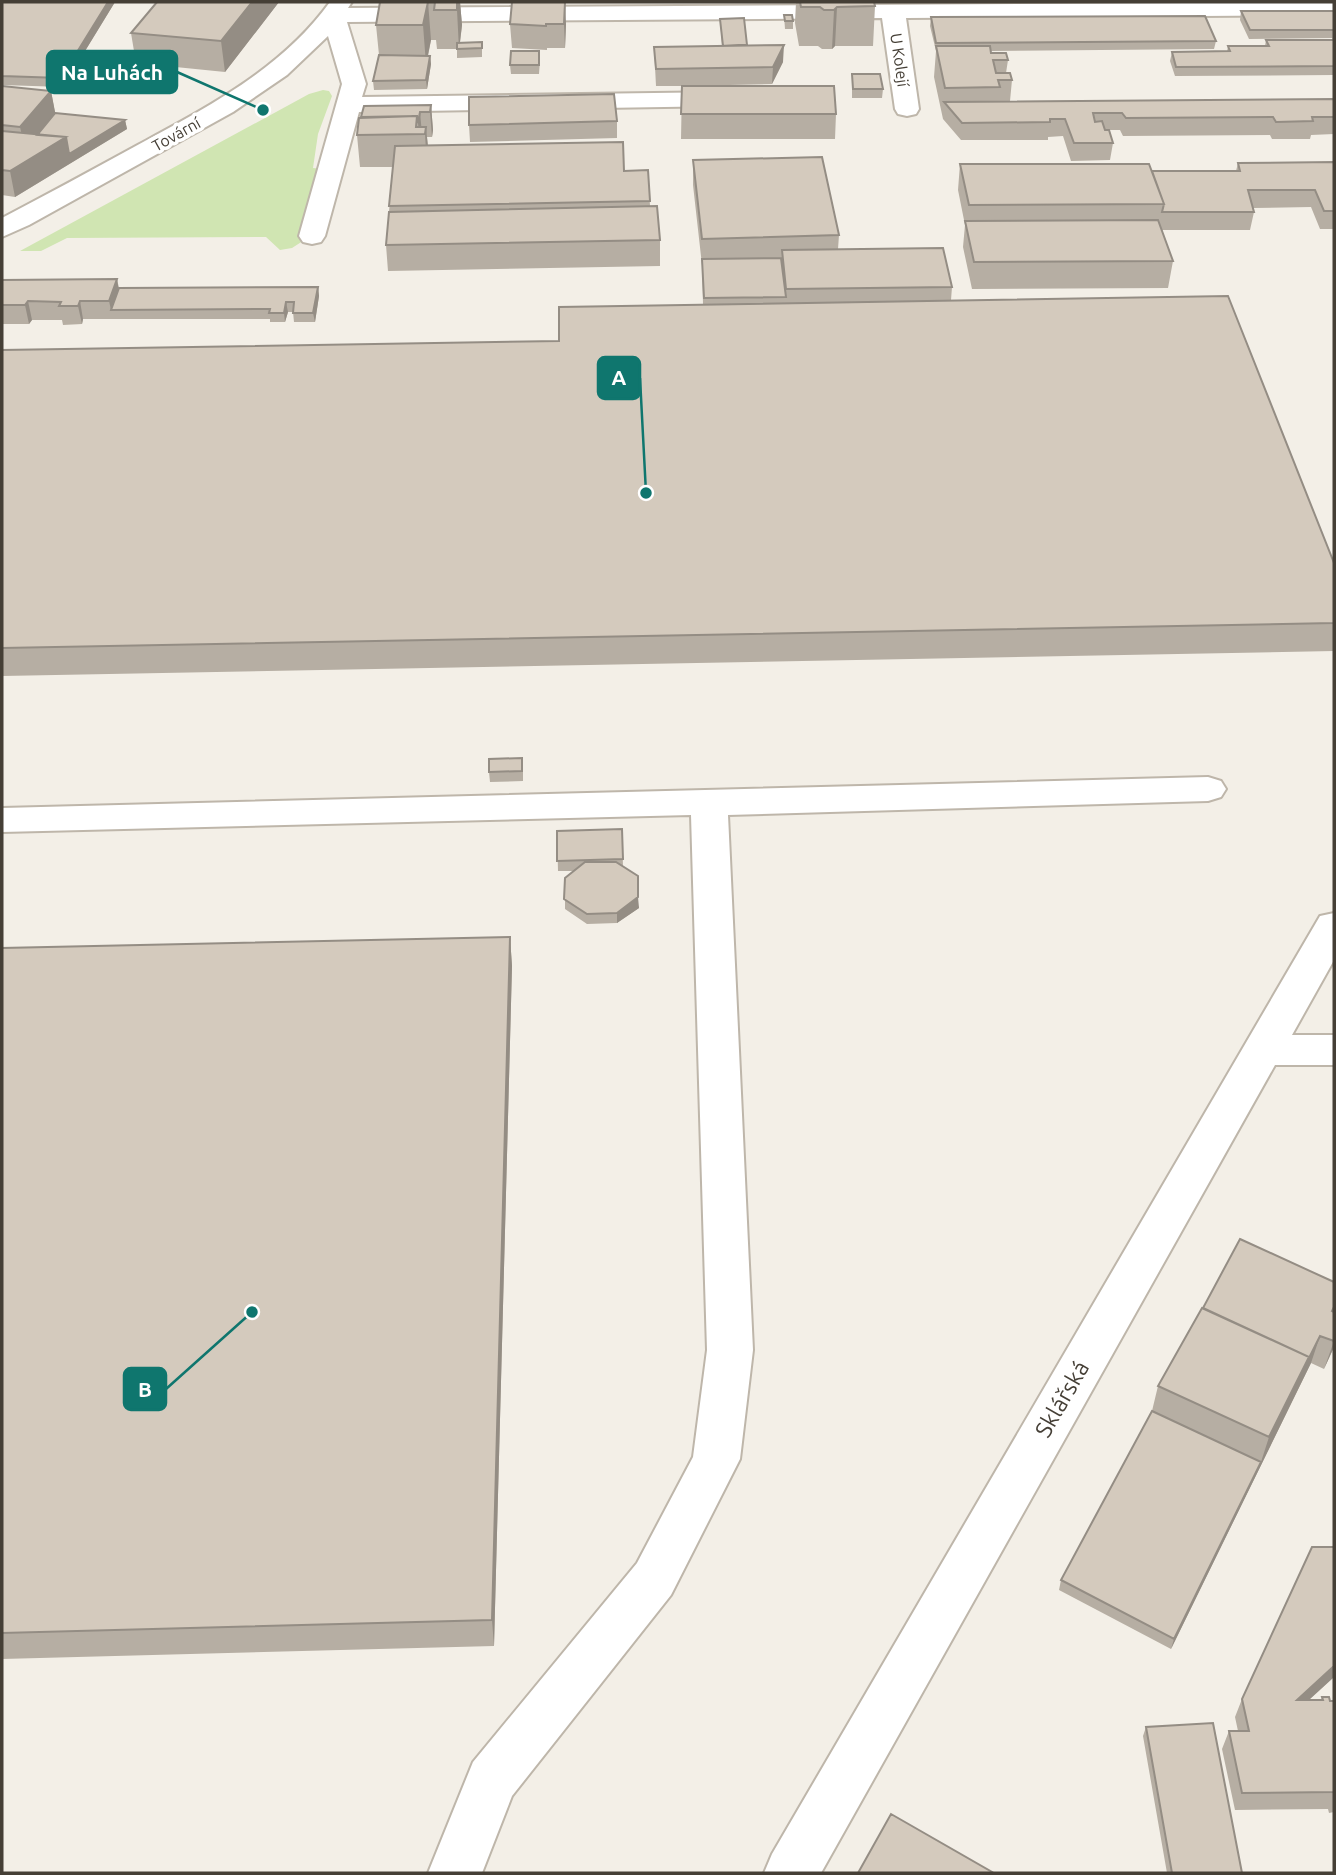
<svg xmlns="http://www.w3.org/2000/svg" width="1336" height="1875" font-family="Ubuntu,sans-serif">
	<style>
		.green { fill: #d0e5b2 }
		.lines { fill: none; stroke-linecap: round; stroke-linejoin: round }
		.minor-casing { stroke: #beb6aa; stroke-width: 4 }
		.minor { fill: #fff; fill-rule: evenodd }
		.wall { fill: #b6aea3 }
		.shaded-wall { fill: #948d84 }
		.building { fill: #d4cabd; stroke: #948d84; stroke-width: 2 }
		.labels { text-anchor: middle; stroke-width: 7; stroke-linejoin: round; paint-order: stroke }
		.far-street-label { font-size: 16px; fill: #453f36; stroke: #fff }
		.near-street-label { font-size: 23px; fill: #453f36; stroke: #fff }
		.leader { fill: none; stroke: #0f766e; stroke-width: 2.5 }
		.callout-dot { fill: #0f766e; stroke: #fff; stroke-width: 2.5 }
		.callout { fill: #0f766e; stroke: #0f766e; stroke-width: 2.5 }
		.callout-label { font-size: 21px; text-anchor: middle; font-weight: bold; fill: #fff }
	</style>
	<rect width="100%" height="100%" fill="#f3efe7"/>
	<path class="green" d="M323,90l6,1 3,5 -14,38 -5,34 11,1 -18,70 -14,9 -12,2 -14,-13 -199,1 -26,13h-21l289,-157z"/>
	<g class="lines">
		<defs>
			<path id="minor" d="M330,2h22l-4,6 986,-6v13l-428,3 13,91 -3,5 -9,2 -9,-2 -3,-5 -13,-91 -535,4 19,62 -4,13 365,-5 9,2 3,5 -3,5 -9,2 -368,6 -34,124 -4,6 -9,2 -9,-2 -4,-6 43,-152 -14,-48 -41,39 -54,37 -204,113 -27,12v-19c44,-23 88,-47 132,-71 72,-39 147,-77 196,-145z
				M1208,777l13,4 5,8 -5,8 -13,4 -480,14 25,535 -13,109 -69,136 -159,201 -30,77h-54l45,-111 164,-199 56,-106 14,-107 -16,-535 -689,17v-24z
				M1334,913v47l-42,75h42v30h-59l-454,808h-57l8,-19 548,-938z"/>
		</defs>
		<use href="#minor" class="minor-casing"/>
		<use href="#minor" class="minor"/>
	</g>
	<path class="wall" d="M2,2h113l-52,85 -61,-2z
		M157,2h122l-54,70 -89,-9 -5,-30z
		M380,2h80l2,23 -2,18 22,-1v15l-25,1v-9h-20l-1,-9h-5l-3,16h2l1,8 -4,25 -53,1 -1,-9 6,-26 -3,-30z
		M512,2l54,22 -1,24h-18v2l-35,-2 -2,-24z
		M796,2h78l1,4 -2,40h-38l-3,3h-10l-4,-3h-19l-4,-23z
		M1241,11h93v64l-159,1 -5,-15 2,-9h55l1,-6h37l1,-6h67l-1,-2 -83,1 -9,-19z
		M784,15l9,6v8h-8z
		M931,17l285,24 -2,8 -223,2v2l17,7 -2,13 6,7 -2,21 324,-2v35l-23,1 -1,4h-38l-2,-4 -147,1 -3,-6h-11l4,13 -3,17 -39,1 -8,-25 -15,1v3h-87l-18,-21 -9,-42 2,-26 -6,-25z
		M720,19l27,26 36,17 -11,22 -88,2 152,28 -1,25h-154l1,-53h-26l-2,-39 68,-1z
		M540,60l-1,14h-28l-1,-9z
		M852,74l31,15 -1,9h-30z
		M2,86l49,5 4,22 70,7 2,9 -112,68 -13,-2z
		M431,105l2,25 -1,7h-5l1,9 196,25 24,-1 2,36 10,34v26l-272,5 -2,-26 7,-78h-33l-3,-32z
		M617,121v17l-147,4 -1,-17z
		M693,160l146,75 -1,14 114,38 -1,13 383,263v88l-1332,25v-326l557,-9 144,-37 -1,-39 -9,-80z
		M1334,162v67h-14l-9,-22 -58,1 1,4 -4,18h-88l11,31 -5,27 -196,1 -9,-42 2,-22 -7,-35 2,-26 192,7h84l2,-8z
		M117,279l2,9 199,-1 1,9 -4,26h-21l-1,-10h-5l-3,10h-15v-3h-187l-1,5 -19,1 -1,-5h-30l-3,4h-27v-44z
		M523,769v12l-33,1 -1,-10z
		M622,829l1,38 16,41 -22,15 -30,1 -22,-15v-31l9,-7h-16l-1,-40z
		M510,937l2,29 -18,680 -492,13v-711z
		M1334,1282v65l-10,22 -13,-6 -140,286 -112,-59 2,-10 91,-169 6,-25 45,-78z
		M1334,1677l-25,23h12l1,-3 8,4h4v111l-5,1 -1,-4 -93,1 -13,-61 7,-18h9l-3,-14 7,-18z
		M1146,1727l96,146h-75l-24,-137z"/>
	<path class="shaded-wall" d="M108,2h7l-52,85 -2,-9z
		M252,2h27l-54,70 -4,-31z
		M428,2l3,38 -5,24 -3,-39z
		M457,2h3l2,23 -3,24 -2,-39z
		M565,2l1,22 -1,24 -1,-24z
		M837,7l-2,39 -3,3 2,-39z
		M784,45l-1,17 -11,22 1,-17z
		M430,56l1,8 -4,25 -1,-9z
		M51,91l6,31 -32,27 -5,-22z
		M431,105l2,25 -1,7 -2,-25z
		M420,112l2,22h-3l-1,-11z
		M125,120l2,9 -56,34 -2,-9z
		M426,127l3,31 -2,8 -2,-32z
		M66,137l5,26 -56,34 -5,-26z
		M117,279l3,19 -9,12 -2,-9z
		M318,287l1,9 -4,26 -2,-9z
		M28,301l4,19 -3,4 -4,-19z
		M80,301l3,18 -1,5 -4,-18z
		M286,302l2,10 -3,10 -1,-9z
		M638,897l1,11 -22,15v-10z
		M510,937l2,29 -18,680 -2,-26z
		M1320,1336l-9,27 -140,286 3,-10 87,-177 8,-25 40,-80z
		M1334,1340v7l-10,22 10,-28z
		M1334,1666v11l-45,41 8,-18z"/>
	<path class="building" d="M2,2h106l-47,76 -59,-2z
		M157,2h95l-31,39 -90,-8z
		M380,2h48l-5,23h-47z
		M435,2h22v8h-23z
		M512,2h53l-1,22h-18v2l-36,-2z
		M800,2h74l1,4 -38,1 -3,3h-10l-4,-3h-19z
		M1241,11h93v19h-84z
		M784,15h8l1,6h-8z
		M1205,16l11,25 -280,2 -5,-26z
		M744,18l3,27 -24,1 -3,-27z
		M1266,40h68v26l-158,1 -4,-15 58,-1 -2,-5h41z
		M482,42v6l-25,1v-6z
		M784,45l-11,22 -117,2 -2,-22z
		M936,46h54l1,7h15l2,7h-15l3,13h14l2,7h-14l2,7 -55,1z
		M511,51h28v14h-29z
		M379,55l51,1 -4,24 -53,1z
		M852,74h28l3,15h-30z
		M2,86l49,5 -31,36 -18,-2z
		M682,86h152l2,28h-155z
		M614,94l3,27 -148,4v-28z
		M1334,99v18h-22l1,4 -37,1 -3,-5 -147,1 -4,-5h-29l2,9 7,-1 3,9h4l4,13h-39l-9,-24h-15v3l-88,1 -18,-21z
		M431,105l-1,7h-10l-2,11 -1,-7 -56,1 3,-11z
		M55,113l70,7 -56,34 -3,-17 -29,-2z
		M417,116l-1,11h10l-1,7 -68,1 2,-17z
		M2,131l64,6 -56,34 -8,-1z
		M623,142l1,29 24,-1 2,31 -261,5 6,-60z
		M822,157l17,78 -137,4 -9,-79z
		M1334,162v49h-10l-9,-21h-67l6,22h-92l2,-8 -12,-33h88l-2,-8z
		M960,164h189l15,40 -195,1z
		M657,206l3,34 -274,5 3,-33z
		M1158,220l15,41 -199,1 -9,-41z
		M943,248l9,39 -166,2 -4,-39z
		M781,258l5,39 -82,1 -2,-39z
		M117,279l-8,22h-29l-2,5h-19l2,-4 -33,-1 -3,4h-23v-25z
		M318,287l-5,26h-20l1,-11h-8l-2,11h-15l1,-4 -159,1 8,-22z
		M1228,296l106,267v60l-1332,25v-298l557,-9v-34z
		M522,758v13l-33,1v-13z
		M622,829l1,30 -66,2v-30z
		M585,862h31l22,14v21l-21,16 -30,1 -23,-15 1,-21z
		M510,937l-18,683 -490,13v-685z
		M1240,1239l94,43v25l-2,4 2,1v29l-14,-5 -14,28 3,-7 -106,-49z
		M1202,1308l107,49 -40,80 -111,-51z
		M1152,1411l109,51 -87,177 -113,-59z
		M1312,1547h22v119l-37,34h26l-1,-3h7l1,4h4v91l-92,1 -13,-62h20l-7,-32z
		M1213,1723l29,150h-70l-26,-146z
		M891,1814l101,58 -1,1h-133z"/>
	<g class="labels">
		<g class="far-street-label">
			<text transform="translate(900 60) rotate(82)" y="6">U Kolejí</text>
			<text transform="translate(176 134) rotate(-29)" y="6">Tovární</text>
		</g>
		<g class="near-street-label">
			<text transform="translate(1062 1399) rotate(-60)" y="8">Sklářská</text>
		</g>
	</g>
	<path class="leader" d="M263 110L177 72M646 493L640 378M252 1312L166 1389"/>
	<g class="callout-dot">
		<circle cx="263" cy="110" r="7"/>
		<circle cx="646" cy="493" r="7"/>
		<circle cx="252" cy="1312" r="7"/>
	</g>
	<g class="callout">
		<rect x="47" y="51" width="130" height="42" rx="7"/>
		<rect x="598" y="357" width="42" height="42" rx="7"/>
		<rect x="124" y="1368" width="42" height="42" rx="7"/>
	</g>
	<g class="callout-label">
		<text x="112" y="80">Na Luhách</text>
		<text x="619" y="385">A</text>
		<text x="145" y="1397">B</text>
	</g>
	<rect width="1336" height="1875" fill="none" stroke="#453f36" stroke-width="7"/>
</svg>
